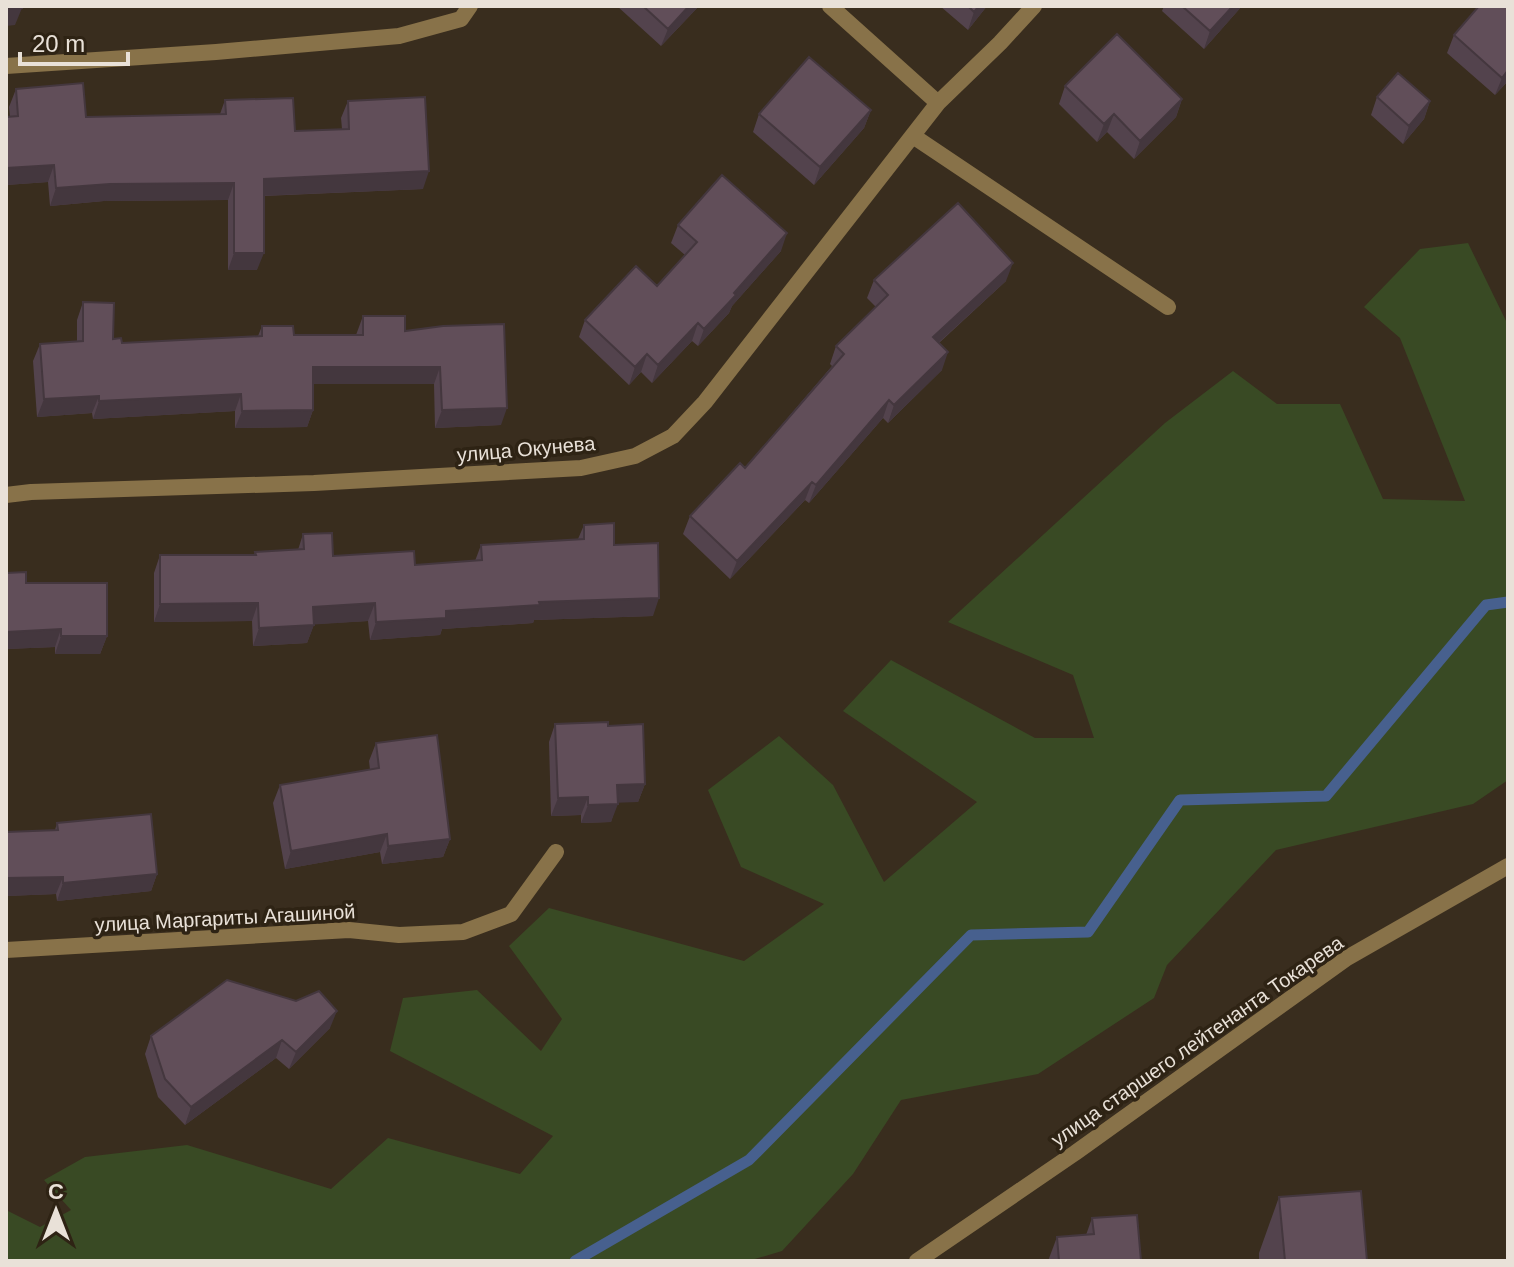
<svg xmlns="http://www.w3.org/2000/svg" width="1514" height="1267" font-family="Arial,sans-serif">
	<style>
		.green { fill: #394a24 }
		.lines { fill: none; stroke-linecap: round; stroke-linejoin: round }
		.stream { stroke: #47608e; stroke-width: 11 }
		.minor { stroke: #887249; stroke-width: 16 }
		.wall { fill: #53434d }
		.shaded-wall { fill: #44373e }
		.building { fill: #614e59; stroke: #44373e; stroke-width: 2 }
		.labels { text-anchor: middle; stroke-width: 7; stroke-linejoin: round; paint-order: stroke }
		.street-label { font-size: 20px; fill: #e9e1d8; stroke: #2e2314 }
	</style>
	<rect width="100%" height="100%" fill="#392d1e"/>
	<path class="green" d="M1468,243l40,82v455l-35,24 -197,46 -109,115 -13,33 -116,76 -137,26 -48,74 -71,77 -34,10h-742v-51l34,17 31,-17 -27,-30 41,-23 102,-12 144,44 57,-51 132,36 33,-38 -163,-85 13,-53 74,-8 64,61 21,-32 -53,-73 40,-38 195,53 80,-57 -83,-37 -33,-77 71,-54 54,49 51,97 93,-80 -134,-91 48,-51 144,78h59l-21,-63 -125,-53 217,-199 68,-52 44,33h63l43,95 82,2 -65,-163 -36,-31 56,-58z"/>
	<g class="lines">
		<path class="stream" d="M575,1261l174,-101 222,-225 117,-3 92,-132 146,-4 160,-191 22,-3"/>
		<path class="minor" d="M830,6l108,97
			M6,66l210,-14 183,-16 62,-17 9,-13
			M913,136l255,171
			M6,495l25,-3 283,-9 267,-15 54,-12 38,-20 32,-34 233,-299 62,-60 34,-37
			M6,950l343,-20 50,5 64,-3 48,-18 45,-62
			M917,1261l158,-108 272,-195 161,-92"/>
	</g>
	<path class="wall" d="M617,6h82l-38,40z
		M940,6h47l-19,24z
		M1164,6h78l-38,43 -42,-38z
		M1454,35l54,46 -13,14 -48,-42z
		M1065,86l117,13 -6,18 -42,42 -27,-27 -10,10 -38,-38z
		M16,89l70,28 134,-3 5,-14 70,31 47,-2 -1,-11 7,-17 75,88 -159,7 -7,74h-29v-70l-124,1 -54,5 -2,-24 -42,3v-68h4l-1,-10z
		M1377,97l53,4 -6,18 -21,25 -32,-29z
		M871,110l-7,18 -50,57 -61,-53 6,-18z
		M678,225l103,26 -49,55 -3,7 -31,33 -6,-5 -40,42 -11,-11 -12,13 -50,-48 6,-17 72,-34 28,-31 -14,-12z
		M874,280l132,1 -67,62 3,27 -54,53 -5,-5 -74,85 -4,-3 -75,79 -47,-45 7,-18 55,-48 87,-102 -2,-2 6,-18 40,-39 -9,-9z
		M83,302l30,37 9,4 136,-7 4,-10 32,9h62l7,-19 42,15 96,94 -66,3 -1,-44h-121v26l-6,17 -72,1v-17l-142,8 -1,-6 -55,4 -4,-56 7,-17 37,-3v-21z
		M584,525l30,20 39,71 -119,4 -1,3 -91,6 -2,6 -70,5 -2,-19 -54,3 -7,19 -54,3 -1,-25 -98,1v-49l6,-18h94l1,-3 43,-2 5,-16 30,22 82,9 60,-4 6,-16 97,-6z
		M6,573l20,10 81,53 -7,18h-45v-7l-49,2z
		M555,724l53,2 37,58 -7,18h-21l-6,20 -30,1v-8l-30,1 -2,-74z
		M376,743l74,96 -7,18 -61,7 -2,-12 -95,17 -12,-66 7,-18 90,-15 -1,-9z
		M57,823l100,51 -6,17 -94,10 -1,-7 -50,2v-64l49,-2z
		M330,1028l-41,41 -13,-11 -91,67 -27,-28 -13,-43 6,-18z
		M1279,1197l88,64h-108v-8z
		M1092,1218l49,43h-93l9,-24 29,-2z"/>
	<path class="shaded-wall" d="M689,6h10l-38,40 7,-17z
		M979,6h8l-19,24 6,-18z
		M1233,6h9l-38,43 6,-18z
		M6,8h16l-7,17 -9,1z
		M1508,70v11l-13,14 7,-17z
		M1182,99l-6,18 -42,42 6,-18z
		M1430,101l-6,18 -21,25 6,-18z
		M871,110l-7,18 -50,57 6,-18z
		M1114,114l-7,18 -10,10 7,-18z
		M54,165l-6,17 -42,3v-17z
		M429,171l-6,18 -166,7 7,-17z
		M234,183l-6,17 -124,1 -54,5 6,-18 54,-4z
		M787,233l-6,18 -49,55 -3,7 -31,33 6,-17 30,-36z
		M234,253h30l-7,17h-29z
		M1013,263l-7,18 -80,73 7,-17z
		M698,323l-6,18 -40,42 6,-18z
		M948,352l-6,18 -54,53 6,-18z
		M647,354l-6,18 -12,13 6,-18z
		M313,367h127l-6,17h-128z
		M241,394l-6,17 -142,8 6,-18z
		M99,396l-7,17 -55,4 7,-18z
		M889,400l-6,18 -74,85 7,-18z
		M507,408l-6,17 -66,3 7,-18z
		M313,410l-6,17 -72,1 7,-17z
		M812,482l-7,18 -75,79 7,-18z
		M659,598l-6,18 -119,4 -1,3 -91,6 -2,6 -70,5 6,-18 70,-11 93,-9z
		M258,603l-6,18 -98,1 6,-18z
		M375,603l-7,18 -61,4 6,-18z
		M314,625l-7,18 -54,3 6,-18z
		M61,629l-6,18 -49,2v-17z
		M61,636h46l-7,18h-45z
		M645,784l-7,18 -28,1 7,-18z
		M588,797l-7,18 -30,1 7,-18z
		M618,804l-7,18 -30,1 7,-18z
		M387,834l-7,18 -95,17 6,-18z
		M450,839l-7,18 -61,7 6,-18z
		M157,874l-6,17 -94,10 6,-18z
		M63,877l-7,17 -50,2v-18z
		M337,1011l-7,17 -41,41 7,-17z
		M282,1040l-6,18 -91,67 6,-18z"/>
	<path class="building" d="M6,6h16v2h-16z
		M643,6h46l-21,23z
		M968,6h11l-5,6z
		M1182,6h51l-23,25z
		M1479,6h29v64l-6,8 -48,-43z
		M1117,34l65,65 -42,42 -26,-27 -10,10 -39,-38z
		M809,57l62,53 -51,57 -61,-53z
		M1398,73l32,28 -21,25 -32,-29z
		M83,83l3,34 140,-3 -1,-14 68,-2 2,33 54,-2 -1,-28 77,-4 4,74 -165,8v74h-30v-70l-124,1 -54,4 -2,-23 -48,3v-51l12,-1 -2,-27z
		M722,175l65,58 -53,60 2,2 -32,34 -6,-6 -40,42 -11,-11 -12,13 -50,-47 51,-54 21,20 40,-44 -19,-17z
		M958,203l55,60 -80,74 15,15 -54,53 -5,-5 -73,85 -4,-3 -75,79 -47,-45 50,-53 5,5 99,-114 -8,-8 52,-51 -14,-15z
		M83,302l31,1 -1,36 8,-1 1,5 140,-7v-10h31l1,9h69v-19h42v15l38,-5 61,-2 3,84 -65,2 -2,-43h-127v43l-71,1 -1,-17 -142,7v-5l-55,3 -4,-55 43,-3z
		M614,523v22l44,-2 1,55 -120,4 1,3 -94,6v7l-70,4 -1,-19 -62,4 1,18 -55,3 -1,-25 -98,1v-49h96l-1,-3 49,-3 -1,-15 29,-1 1,23 81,-5 1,14 67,-5 -1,-15 103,-6v-14z
		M26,572v11h81v53h-46v-7l-55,3v-59z
		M608,722v4l35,-2 2,60 -28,1 1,19 -30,1v-8l-30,1 -3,-74z
		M437,735l13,104 -62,7 -1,-12 -96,17 -11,-66 99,-17 -3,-25z
		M151,814l6,60 -94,9v-6l-57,1v-46l52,-2 -1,-7z
		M227,980l69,21 23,-10 18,20 -41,41 -14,-12 -91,67 -26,-28 -14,-43z
		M1361,1191l6,70h-82l-6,-64z
		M1137,1215l4,46h-82l-2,-24 37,-3 -2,-16z"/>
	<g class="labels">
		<g class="street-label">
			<text transform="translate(526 449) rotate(-5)" y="7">улица Окунева</text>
			<text transform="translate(225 918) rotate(-3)" y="7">улица Маргариты Агашиной</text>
			<text transform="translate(1197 1041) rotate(-35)" y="7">улица старшего лейтенанта Токарева</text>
		</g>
	</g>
	<rect width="1514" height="1267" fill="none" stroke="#e9e1d8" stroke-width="16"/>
	<g transform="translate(56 1211)" stroke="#2e2314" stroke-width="6" paint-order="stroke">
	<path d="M0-6L14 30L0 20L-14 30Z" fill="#e9e1d8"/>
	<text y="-12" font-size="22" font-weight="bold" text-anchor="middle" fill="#e9e1d8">С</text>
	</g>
	<path d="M20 52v12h108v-12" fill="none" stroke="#e9e1d8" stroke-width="4"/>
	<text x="32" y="52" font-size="24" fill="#e9e1d8" stroke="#2e2314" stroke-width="6" paint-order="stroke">20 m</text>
</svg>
